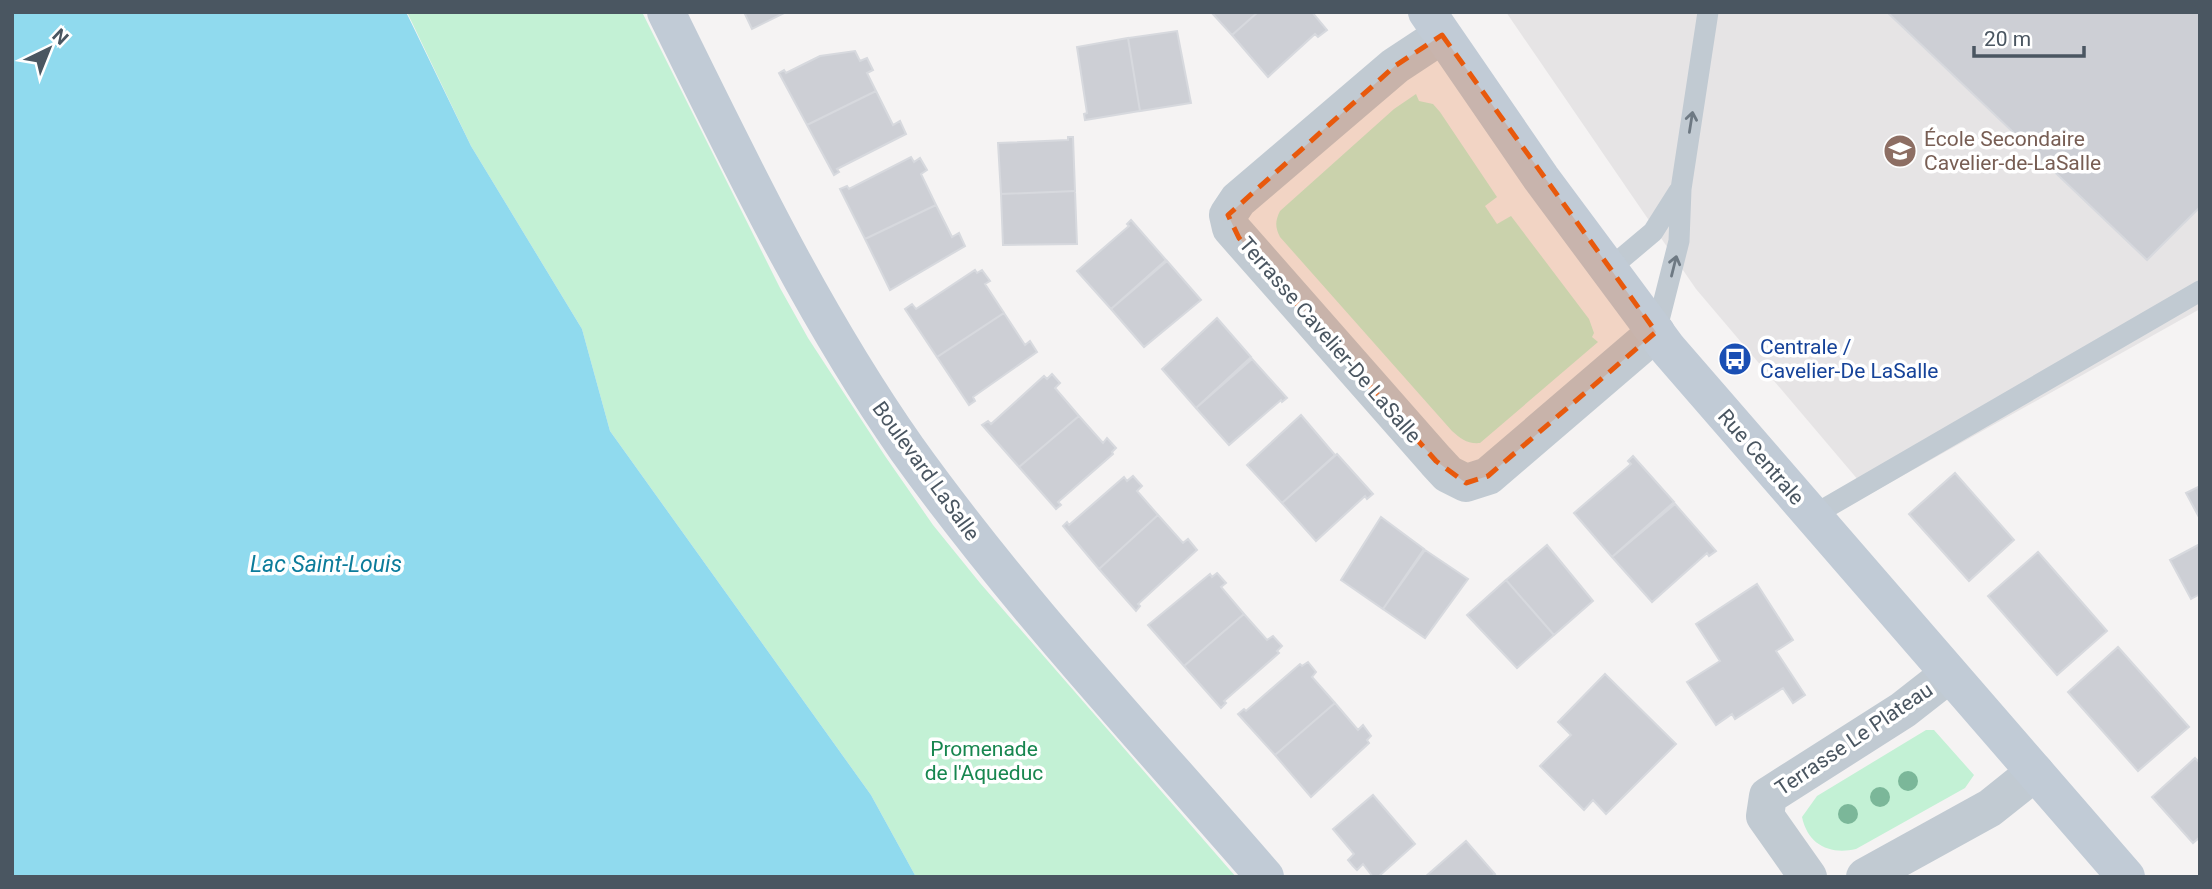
<svg xmlns="http://www.w3.org/2000/svg" width="2212" height="889" font-family="Roboto,sans-serif">
	<style>
		.education { fill: #e6e4e5 }
		.green { fill: #c3f1d5 }
		.water { fill: #90daee }
		.building { fill: #cdcfd5; stroke: #d7d9de; stroke-width: 2 }
		.lines { fill: none; stroke-linecap: round; stroke-linejoin: round }
		.lane { stroke: #c1cad2; stroke-width: 21 }
		.street { stroke: #c1cad2; stroke-width: 38 }
		.secondary { stroke: #c1cbd6; stroke-width: 38 }
		.tree { fill: #7bb799 }
		.oneway { stroke: #6e7983 }
		.marked { fill: #e8590c; fill-opacity: 0.2; stroke: #e8590c; stroke-width: 5; stroke-dasharray: 14 9; stroke-linejoin: round }
		.labels { text-anchor: middle; stroke-width: 7; stroke-linejoin: round; paint-order: stroke }
		.education-label { font-size: 21px; fill: #785e54; stroke: #fff; text-anchor: start }
		.street-label { font-size: 21px; fill: #4a5661; stroke: #fff }
		.transit-label { font-size: 21px; fill: #164399; stroke: #fff; text-anchor: start }
		.park-label { font-size: 21px; fill: #17864f; stroke: #fff }
		.water-label { font-size: 23px; font-style: italic; fill: #0c7c9b; stroke: #fff }
	</style>
	<rect width="100%" height="100%" fill="#f5f3f3"/>
	<path class="education" d="M1506,12h694v297l-330,185 -174,-205z"/>
	<path class="green" d="M407,12h235l138,276 28,50 77,118 48,69 47,58 256,294h-320l-45,-82 -261,-364 -28,-102 -111,-183z
		M1416,94l3,7 14,3 7,8 57,85 -12,9 12,18 14,-8 78,103 5,14 -2,4 6,5 -118,101c-13,1 -19,-4 -28,-12l-172,-194c-5,-10 -5,-16 0,-26l114,-102z
		M1926,730h8l40,45 -9,13 -109,61c-26,6 -48,-4 -54,-32l15,-21z"/>
	<path class="water" d="M12,12h394l65,134 111,183 28,102 261,364 45,82h-904z"/>
	<path class="building" d="M744,12h42l-34,17z
		M1211,12h47l-26,23z
		M1258,12h54l15,18 -9,7 -3,-3 -47,43 -36,-42z
		M1887,12h313v195l-53,53z
		M1177,31l14,72 -51,8 -12,-73z
		M1128,38l12,73 -55,9 -1,-6 3,-1 -10,-66z
		M855,51l5,10 7,-3 6,12 -6,3 9,18 -69,34 -28,-52 5,-3 2,3 34,-17z
		M876,91l17,34 7,-4 6,13 -69,35 2,3 -5,3 -27,-50z
		M1068,137h5l2,54 -74,3 -3,-51 70,-3z
		M911,157l3,5 6,-4 7,12 -6,4 15,31 -71,34 -25,-50 7,-3 2,3z
		M1075,191l2,53 -74,1 -2,-51z
		M936,205l16,32 7,-4 6,13 -75,44 -25,-51z
		M1131,220l35,40 -55,49 -34,-38 52,-45 -2,-2z
		M1167,261l34,39 -57,47 -33,-38z
		M975,270l2,3 5,-3 8,11 -5,3 19,29 -67,44 -32,-48 7,-5 4,5z
		M1004,313l21,32 5,-4 7,11 -64,45 2,4 -6,4 -32,-48z
		M1217,318l34,39 -55,51 -34,-39z
		M1252,359l35,39 -5,4 -1,-2 -52,45 -33,-37z
		M1052,374l8,9 -5,5 24,28 -60,51 -37,-42 6,-4 3,3 53,-48 3,3z
		M1301,415l34,40 -53,48 -35,-38z
		M1079,416l24,27 4,-5 9,10 -4,4 1,2 -55,48 3,3 -5,4 -37,-42z
		M1337,454l36,40 -6,5 -2,-3 -49,45 -34,-38z
		M1633,456l41,46 -62,55 -38,-44 57,-49 -3,-3z
		M1955,473l59,67 -45,41 -60,-67z
		M1133,476l9,10 -5,5 21,24 -59,54 -36,-43 4,-4 2,3 55,-48 3,4z
		M2200,486v33l-14,-26z
		M1675,504l41,47 -7,5 -2,-3 -55,49 -40,-45z
		M1158,515l25,28 5,-4 9,11 -59,54 2,2 -4,5 -37,-42z
		M1381,517l43,32 -41,60 -42,-29z
		M2200,544v50l-9,5 -21,-39z
		M1547,545l46,56 -39,34 -48,-55z
		M1425,550l43,29 -43,59 -42,-29z
		M2038,552l69,79 -50,44 -69,-79z
		M1217,573l9,10 -5,4 23,27 -60,52 -36,-41 62,-51 2,3z
		M1506,580l48,55 -37,33 -50,-53z
		M1757,584l36,56 -17,11 29,44 -12,8 -10,-15 -48,31 -3,-5 -16,11 -29,-43 33,-21 -24,-37z
		M1244,614l23,26 6,-4 9,10 -5,5 2,2 -55,48 2,2 -5,5 -37,-42z
		M2118,647l71,80 -51,44 -70,-79z
		M1308,662l8,10 -4,5 23,26 -60,52 -37,-41 6,-5 2,2 54,-47 2,2z
		M1605,674l71,70 -70,70 -13,-14 -9,10 -44,-44 31,-31 -13,-13z
		M1335,703l23,27 5,-5 8,11 -4,4 2,3 -58,54 -36,-42z
		M2195,758l5,5v74l-7,6 -41,-46z
		M1373,795l42,49 -37,33h-5l-10,-13 -6,6 -4,-4 -5,-6 6,-6 -21,-25z
		M1466,841l29,33 -4,3h-66z"/>
	<g class="lines">
		<path class="lane" d="M1609,269l44,-37 26,-41
			M1656,332l23,-91 2,-52 27,-177
			M1812,516l388,-225"/>
		<path class="street" d="M1442,35l-47,31 -157,134 -10,15 3,13 205,233 12,13 18,9 22,-7 168,-144
			M1808,877l-43,-61 3,-20 135,-86 46,-36
			M1865,877l125,-69 45,-36"/>
		<path class="secondary" d="M666,12c74,150 145,300 241,437 108,151 237,288 358,428
			M1427,12l114,166 127,171 458,528"/>
	</g>
	<g class="tree">
		<circle cx="1908" cy="781" r="10"/>
		<circle cx="1880" cy="797" r="10"/>
		<circle cx="1848" cy="814" r="10"/>
	</g>
	<defs><path id="oneway-shaft" d="M-6 0H5M1.5-3L5.5 0L1.5 3" fill="none" stroke-width="1.6" stroke-linecap="round" stroke-linejoin="round" transform="scale(1.75)"/></defs>
	<g class="oneway">
		<use href="#oneway-shaft" transform="translate(1691 122) rotate(-81)"/>
		<use href="#oneway-shaft" transform="translate(1674 266) rotate(-76)"/>
	</g>
	<path class="marked" d="M1442,35l214,297 -168,144 -22,7 -30,-22 -197,-223 -11,-23 167,-149z"/>
	<defs>
		<symbol id="school-disc" viewBox="-11 -11 22 22"><circle r="9.5" fill="#8d6e63" stroke="#fff"/><path d="M0-5L7-2L0 1L-7-2ZM-4 1L0 2.5L4 1V4Q0 6-4 4Z" fill="#fff"/></symbol>
		<symbol id="bus-disc" viewBox="-11 -11 22 22"><circle r="9.5" fill="#1a4fb4" stroke="#fff"/><path d="M-5-6H5V4H4V6H2V4H-2V6H-4V4H-5ZM-3.5-4V0h7V-4ZM-3.5 1.2v1.5H-2V1.2ZM2 1.2v1.5H3.5V1.2Z" fill="#fff"/></symbol>
	</defs>
	<g fill-rule="evenodd">
		<use href="#school-disc" x="1881" y="132" width="38" height="38"/>
		<use href="#bus-disc" x="1716" y="340" width="38" height="38"/>
	</g>
	<g class="labels">
		<g class="education-label">
			<text x="1924" y="146">École Secondaire<tspan x="1924" dy="24">Cavelier-de-LaSalle</tspan></text>
		</g>
		<g class="street-label">
			<text transform="translate(1330 340) rotate(49)" y="7">Terrasse Cavelier-De LaSalle</text>
			<text transform="translate(1761 457) rotate(49)" y="7">Rue Centrale</text>
			<text transform="translate(926 471) rotate(54)" y="7">Boulevard LaSalle</text>
			<text transform="translate(1854 739) rotate(-34)" y="7">Terrasse Le Plateau</text>
		</g>
		<g class="transit-label">
			<text x="1760" y="354">Centrale /<tspan x="1760" dy="24">Cavelier-De LaSalle</tspan></text>
		</g>
		<g class="park-label">
			<text x="984" y="756">Promenade<tspan x="984" dy="24">de l'Aqueduc</tspan></text>
		</g>
		<g class="water-label">
			<text x="326" y="572">Lac Saint-Louis</text>
		</g>
	</g>
	<rect width="2212" height="889" fill="none" stroke="#4a5661" stroke-width="28"/>
	<g transform="translate(49 49) rotate(43)" stroke="#ffffff" stroke-width="5" paint-order="stroke">
	<path d="M0-5L12 26L0 18L-12 26Z" fill="#4a5661"/>
	<text y="-10" font-size="19" font-weight="bold" text-anchor="middle" fill="#4a5661">N</text>
	</g>
	<path d="M1974 46v10h110v-10" fill="none" stroke="#4a5661" stroke-width="3.5"/>
	<text x="1984" y="46" font-size="21" fill="#4a5661" stroke="#ffffff" stroke-width="5" paint-order="stroke">20 m</text>
</svg>
